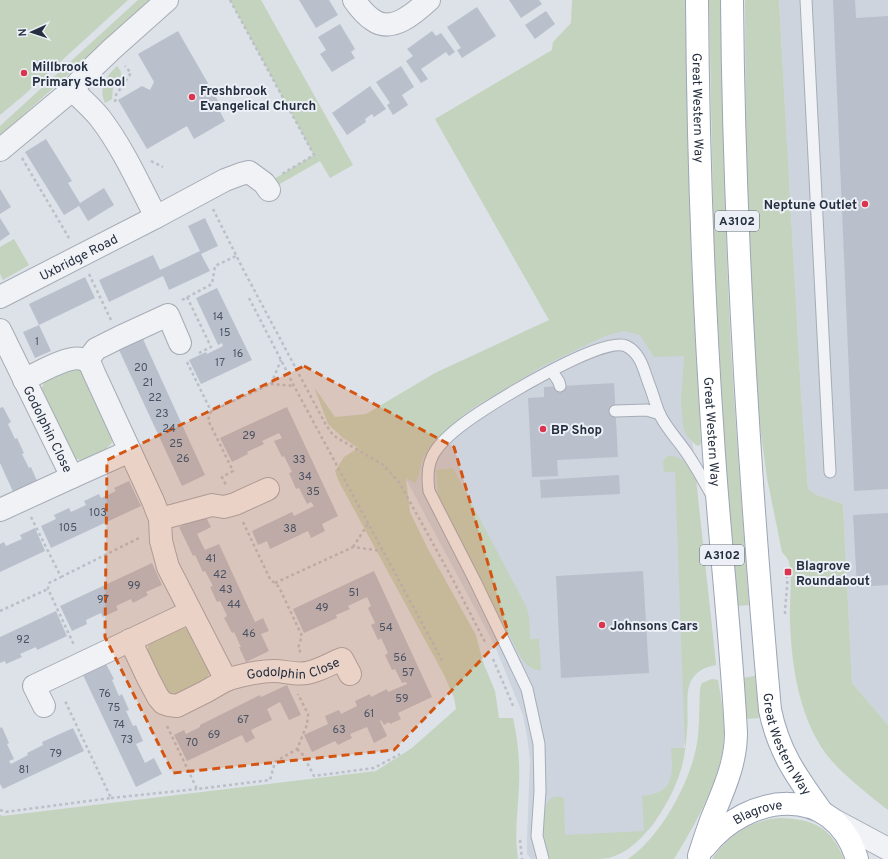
<svg xmlns="http://www.w3.org/2000/svg" width="888" height="859" font-family="Overpass,sans-serif">
	<style>
		.built { fill: #ced4de }
		.green { fill: #c3d3bd }
		.building { fill: #b9c0cc }
		.lines { fill: none; stroke-linecap: round; stroke-linejoin: round }
		.lane-casing { stroke: #a6acb6; stroke-width: 13 }
		.street-casing { stroke: #a6acb6; stroke-width: 24 }
		.primary-casing { stroke: #9ba5b5; stroke-width: 24 }
		.path { stroke: #bbbfc7; stroke-width: 2.5; stroke-dasharray: 3 3; stroke-linecap: butt }
		.lane { stroke: #f0f2f6; stroke-width: 11 }
		.street { stroke: #f0f2f6; stroke-width: 22 }
		.primary { stroke: #fff; stroke-width: 22 }
		.marked { fill: #d45511; fill-opacity: 0.2; stroke: #d45511; stroke-width: 3; stroke-dasharray: 8 5; stroke-linejoin: round }
		.poi-dot { fill: #db344e; stroke: #ecf0f6; stroke-width: 1.5 }
		.labels { text-anchor: middle; stroke-width: 4; stroke-linejoin: round; paint-order: stroke }
		.number-label { font-size: 11px; fill: #4a5363 }
		.shield { fill: #ecf0f6; stroke: #616977; stroke-width: 1 }
		.shield-label { font-size: 12px; font-weight: bold; fill: #252f40 }
		.poi-label { font-size: 13px; font-weight: bold; fill: #252f40; stroke: #ecf0f6; text-anchor: start }
		.street-label { font-size: 13px; fill: #252f40; stroke: #ecf0f6 }
	</style>
	<rect width="100%" height="100%" fill="#dde1e8"/>
	<path class="built" d="M779,0h109v725l-36,-42 -9,-179 -26,-9 -9,-6 -7,-95z
		M631,307l53,49 14,142 18,167 -12,2 -8,7 -5,7 -3,9 -1,40 -9,48 -11,23 -14,24 -13,14 -13,11 -18,8 -78,1 -4,-5v-13l3,-81 -3,-24 -4,-21 -28,-69 -112,-210z"/>
	<path class="green" d="M0,0h128l-104,95 -24,20z
		M138,0h13l-151,136v-10z
		M230,0h31l92,165 -23,13 -10,-17 -42,24 -4,-6 40,-24z
		M572,0h113l6,257 10,186 -2,3 -3,-1 -9,-9 -4,-9 -2,-26 3,-45 -30,1 -14,-22 -16,-4 -19,5 -62,30 -72,43 -36,31 -12,18 -5,20 -3,5 -9,-5 4,34 18,37 48,86 7,27 12,29 4,27h14c5,22 7,44 6,67 -1,25 -5,49 -1,74h-518v-44l3,1 373,-45 36,-23 44,-39 -2,-11 -10,-23 -106,-195 -3,-9 9,-14 14,-9 -15,-10 -15,-14 -14,-37 21,30 31,-3 69,-41 114,-53 -114,-201 117,-69 1,-8 18,-19z
		M709,0h12c1,117 4,233 10,350 5,85 12,170 18,255l-12,1 -12,-153 -11,-201z
		M745,0h34l22,394 7,95 9,6 26,9 9,179 36,42v85c-19,-15 -40,-31 -57,-50 -31,-36 -40,-95 -41,-140 -1,-18 3,-41 -1,-58 -1,-4 -5,-7 -7,-10l-15,-74 -10,-74 -6,-109 -5,-127z
		M117,66l4,6v6l-8,10 -1,11 -7,4c-7,-16 1,-26 12,-37z
		M14,239l15,26 -26,15 -3,-6v-27z
		M69,366l16,2 29,71c-5,10 -19,19 -30,21 -5,0 -8,-1 -13,-4l-30,-63c3,-19 12,-19 28,-27z
		M669,456c14,-1 22,12 27,24l20,185c-10,2 -21,6 -26,17 -6,15 -1,33 -3,48 -1,16 -3,34 -9,48 -10,29 -38,72 -69,80 -7,1 -14,1 -21,1 -13,0 -27,0 -40,0 -3,-14 -13,-69 14,-62l2,2 1,36 79,-4 -2,-35c33,-3 31,-21 29,-48h14l-10,-276h-11l-1,-10 3,-5z
		M453,468l74,140 2,9 1,22h9l2,31c-10,1 -16,-6 -21,-14l-80,-155 -2,-8 -2,-23z
		M178,627l10,2 21,39v6l-3,5 -23,15 -12,1 -6,-3 -17,-37v-14z
		M755,676l4,42 -13,1 -4,-41z
		M712,679l6,1c3,17 6,34 6,52 0,43 -28,91 -50,127h-46c33,-22 63,-78 69,-116 3,-18 2,-37 3,-55l2,-5z
		M779,818c35,1 52,9 65,41h-132c16,-23 39,-39 67,-41z"/>
	<path class="building" d="M299,0h30l9,15 -22,13z
		M509,0h30l3,4 -21,14z
		M833,0h22l1,18 32,-2v473l-34,2z
		M477,7l19,29 -34,22 -5,-8 4,-2 -14,-21z
		M546,11l9,13 -20,15 -10,-14z
		M340,24l15,25 -4,3 4,6 -23,14 -12,-18 6,-4 -8,-13z
		M178,31l43,75 -3,2 7,13 -31,18 -7,-13 -40,23 -29,-49 24,-14 8,4 4,-8 -16,-28z
		M432,31l4,5 5,-3 14,19 -6,4 -3,-4 -25,17 7,10 -7,4 -15,-22 7,-5 -6,-7z
		M401,66l13,21 -12,8 6,10 -15,10 -6,-10 3,-2 -14,-21z
		M370,86l16,23 -12,8 -2,-3 -7,5 1,3 -19,13 -15,-22z
		M46,139l26,42 -4,2 12,20 24,-15 10,17 -26,16 -9,-15 -15,9 -39,-63z
		M0,189l11,18 -11,7z
		M0,218l10,16 -10,7z
		M205,218l13,28 -17,8 9,17 -41,19 -6,-14 -54,26 -10,-22 54,-25 7,15 40,-19 -12,-25z
		M85,277l10,21 -56,27 12,26 -16,7 -12,-26 16,-7 -10,-21z
		M217,288l35,72 -51,24 -12,-24 17,-8 1,2 16,-8 -1,-3 -4,2 -22,-47z
		M143,339l62,136 -23,11 -63,-136z
		M614,383l4,74 -61,3 1,16 -26,1 -4,-79 16,-1v-10z
		M3,407l8,15 -3,2 7,15 2,-1 7,15 -2,1 7,14 2,-1 7,16 -24,11 -14,-31v-55z
		M287,407l51,109 -16,8 3,7 -14,7 -3,-7 -38,18 -3,-8 -9,4 -6,-14 40,-19 2,4 20,-10 -3,-4 -4,2 -8,-16 -3,1 -7,-16 3,-1 -8,-16 -2,1 -8,-16 8,-3 -3,-5 -17,8 2,3 -17,8 1,2 -16,8 -12,-24z
		M619,475l1,19 -79,4 -1,-18z
		M129,481l12,25 -90,42 -10,-22 15,-7 -2,-4 15,-7 2,4 15,-7 -2,-4 15,-7 2,4 15,-7 -2,-3z
		M888,513v72l-31,2 -4,-72z
		M205,515l6,12 -14,7 8,16 14,-6 36,78 8,-4 6,13 -8,3 8,17 -23,11 -7,-15h2l-7,-15 -2,1 -8,-15 3,-2 -7,-15 -3,1 -7,-15 3,-1 -8,-15 -2,1 -8,-17 -2,1 -14,-29z
		M35,528l10,23 -45,21v-28l4,-2 2,4 16,-7 -2,-4z
		M152,563l10,22 -16,7 2,3 -15,8 -2,-4 -15,7 2,4 -15,7 -2,-4 -15,7 1,4 -15,7 -12,-25z
		M374,571l58,126 -34,16 3,6 -11,5 -1,-2 -5,3 -3,-5 -1,1 7,15 -13,7 -7,-16 -17,7 2,4 -14,7 -3,-4 -23,11 -8,-17 24,-11 -3,-8 14,-6 2,4 16,-8 -2,-5 15,-7 1,3 16,-8 1,3 19,-8 -1,-2 -4,1 -7,-14 -3,1 -7,-15 3,-2 -7,-15 -3,2 -7,-15 4,-2 -7,-15 3,-2 -4,-9 -19,9 2,3 -14,6 1,3 -33,15 -11,-24z
		M643,571l6,102 -88,5 -5,-102z
		M56,611l11,25 -30,14 -1,-3 -16,7 2,3 -16,7 -1,-3 -5,2v-26z
		M106,664l8,15 -2,1 7,16 3,-2 7,16 -3,1 7,15 3,-1 7,16 -7,3 9,19 9,-5 8,16 -26,13 -53,-112z
		M287,685l14,30 -12,5 -9,-18 -13,7 5,11 -21,10 4,8 -9,5 -4,-8 -55,26 -13,-26 10,-5 2,4 14,-7v-2l60,-30 1,2z
		M2,727l7,16 -2,1 7,15 -5,2 2,3 17,-9 -1,-2 16,-8 -1,-3 31,-14 11,23 -81,38 -3,-5v-56z"/>
	<g class="lines">
		<defs>
			<path id="lane" d="M806,0l24,472
				M552,371l7,11 1,4
				M615,411l32,-1 13,4
				M543,859l-6,-23 3,-45 -1,-47 -12,-55 -52,-108 -46,-90c-2,-14 -2,-29 7,-41 10,-14 32,-30 46,-39 23,-15 121,-75 144,-65 15,7 18,25 23,38 4,10 7,22 11,31 7,14 18,25 26,37 10,14 18,30 27,45"/>
			<g id="street">
				<path d="M354,0c5,7 11,15 19,20 19,14 43,-8 56,-20"/>
				<path d="M0,150l72,-60 15,-17 25,-24 55,-49"/>
				<path d="M156,217l69,-37 16,-6 8,-2 15,11 5,7"/>
				<path id="s1" d="M0,297l156,-80c-17,-33 -33,-69 -56,-99 -8,-10 -18,-19 -28,-28"/>
				<path id="s2" d="M0,330l72,147 -72,33"/>
				<path d="M87,361l9,-12 24,-12 48,-22 12,28"/>
				<path d="M24,380c14,-7 47,-27 61,-20 5,2 7,8 9,13l36,78 -58,26"/>
				<path id="s3" d="M130,451l23,50 7,18 1,22 7,26 58,113c16,-5 31,-9 48,-9 12,0 25,5 37,1 11,-3 21,-9 31,-13l8,15"/>
				<path d="M160,519l52,-14 12,2 11,-3 33,-15"/>
				<path d="M130,640l18,38 10,19 5,6 6,2 8,1 28,-14 21,-12"/>
				<path d="M44,706l-10,-20 156,-74"/>
				<path d="M832,819l56,30"/>
			</g>
			<g id="primary">
				<path id="s4" d="M697,0c1,146 6,293 16,439 6,98 18,196 23,294 0,31 -13,58 -24,85 -5,13 -9,26 -13,38"/>
				<path id="s5" d="M732,0c2,237 17,474 38,710 9,43 27,67 52,102"/>
				<path id="s6" d="M705,847c42,-54 129,-65 152,12"/>
			</g>
		</defs>
		<use href="#lane" class="lane-casing"/>
		<use href="#street" class="street-casing"/>
		<use href="#primary" class="primary-casing"/>
		<path class="path" d="M230,0l84,155 -32,19
			M115,102l1,-7 15,-22 -6,-7
			M22,158l47,80
			M151,161l12,6
			M213,209l30,60 83,156 7,10 6,4 43,25 17,18 54,98 33,64
			M89,274l22,46
			M187,297l24,50 -12,6
			M249,298l32,62 13,26 149,276
			M182,300l30,-16 3,-18 21,-10
			M187,362l24,49 60,-27 23,2
			M271,384l10,-24
			M211,411l-3,9 25,51 -11,6 4,8
			M31,517l30,60 -12,6 -1,6 26,56
			M243,522l27,57 9,8 23,49 -4,12 3,5
			M353,547l15,-23
			M61,577l78,-39
			M275,583l78,-36 29,4
			M0,611l48,-22
			M785,614c0,-13 3,-25 2,-37
			M493,659l21,49
			M167,726l30,63 73,-9 5,-18 22,-13 10,-24 1,-11 -10,-20
			M297,749l6,6 11,21 60,-8 26,-14
			M111,798l86,-9
			M0,810l5,2 106,-14 -46,-97
			M520,840l2,19"/>
		<use href="#lane" class="lane"/>
		<use href="#street" class="street"/>
		<use href="#primary" class="primary"/>
	</g>
	<path class="marked" d="M304,366l150,81 54,185 -114,118 -221,23 -68,-136 2,-177z"/>
	<g class="poi-dot">
		<circle cx="24" cy="73" r="4"/>
		<circle cx="192" cy="97" r="4"/>
		<circle cx="865" cy="204" r="4"/>
		<circle cx="543" cy="429" r="4"/>
		<rect x="784" y="568" width="8" height="8" rx="2"/>
		<circle cx="602" cy="625" r="4"/>
	</g>
	<g class="labels">
		<g class="number-label">
			<text x="218" y="320">14</text>
			<text x="225" y="336">15</text>
			<text x="37" y="345">1</text>
			<text x="238" y="357">16</text>
			<text x="220" y="366">17</text>
			<text x="141" y="371">20</text>
			<text x="148" y="386">21</text>
			<text x="155" y="401">22</text>
			<text x="162" y="417">23</text>
			<text x="169" y="432">24</text>
			<text x="249" y="439">29</text>
			<text x="176" y="447">25</text>
			<text x="183" y="462">26</text>
			<text x="299" y="463">33</text>
			<text x="305" y="480">34</text>
			<text x="313" y="495">35</text>
			<text x="98" y="516">103</text>
			<text x="68" y="531">105</text>
			<text x="290" y="532">38</text>
			<text x="211" y="562">41</text>
			<text x="220" y="578">42</text>
			<text x="134" y="589">99</text>
			<text x="226" y="593">43</text>
			<text x="354" y="596">51</text>
			<text x="103" y="603">97</text>
			<text x="234" y="608">44</text>
			<text x="322" y="611">49</text>
			<text x="386" y="631">54</text>
			<text x="249" y="637">46</text>
			<text x="23" y="643">92</text>
			<text x="400" y="661">56</text>
			<text x="408" y="676">57</text>
			<text x="105" y="697">76</text>
			<text x="402" y="702">59</text>
			<text x="114" y="711">75</text>
			<text x="369" y="717">61</text>
			<text x="243" y="723">67</text>
			<text x="119" y="728">74</text>
			<text x="339" y="733">63</text>
			<text x="214" y="738">69</text>
			<text x="127" y="743">73</text>
			<text x="192" y="746">70</text>
			<text x="56" y="757">79</text>
			<text x="24" y="773">81</text>
		</g>
		<g class="shield">
			<rect x="715" y="211" width="44" height="20" rx="3"/>
			<rect x="700" y="545" width="44" height="20" rx="3"/>
		</g>
		<g class="shield-label">
			<text x="737" y="225">A3102</text>
			<text x="722" y="559">A3102</text>
		</g>
		<g class="poi-label">
			<text x="32" y="71">Millbrook<tspan x="32" dy="15">Primary School</tspan></text>
			<text x="200" y="95">Freshbrook<tspan x="200" dy="15">Evangelical Church</tspan></text>
			<text x="857" y="209" text-anchor="end">Neptune Outlet</text>
			<text x="551" y="434">BP Shop</text>
			<text x="796" y="570">Blagrove<tspan x="796" dy="15">Roundabout</tspan></text>
			<text x="610" y="630">Johnsons Cars</text>
		</g>
		<g class="street-label">
			<text dy="5" stroke="none"><textPath href="#s4" startOffset="108">Great Western Way</textPath></text>
			<text dy="5" stroke="none"><textPath href="#s1" startOffset="88">Uxbridge Road</textPath></text>
			<text dy="5" stroke="none"><textPath href="#s2" startOffset="110">Godolphin Close</textPath></text>
			<text dy="5" stroke="none"><textPath href="#s4" startOffset="432">Great Western Way</textPath></text>
			<text dy="5" stroke="none"><textPath href="#s3" startOffset="319">Godolphin Close</textPath></text>
			<text dy="5" stroke="none"><textPath href="#s5" startOffset="749">Great Western Way</textPath></text>
			<text dy="5" stroke="none"><textPath href="#s6" startOffset="65">Blagrove</textPath></text>
		</g>
	</g>
	<g transform="translate(32 32) rotate(267)" stroke="#ecf0f6" stroke-width="3" paint-order="stroke">
	<path d="M0-3L7 15L0 10L-7 15Z" fill="#252f40"/>
	<text y="-6" font-size="11" font-weight="bold" text-anchor="middle" fill="#252f40">N</text>
	</g>
</svg>
